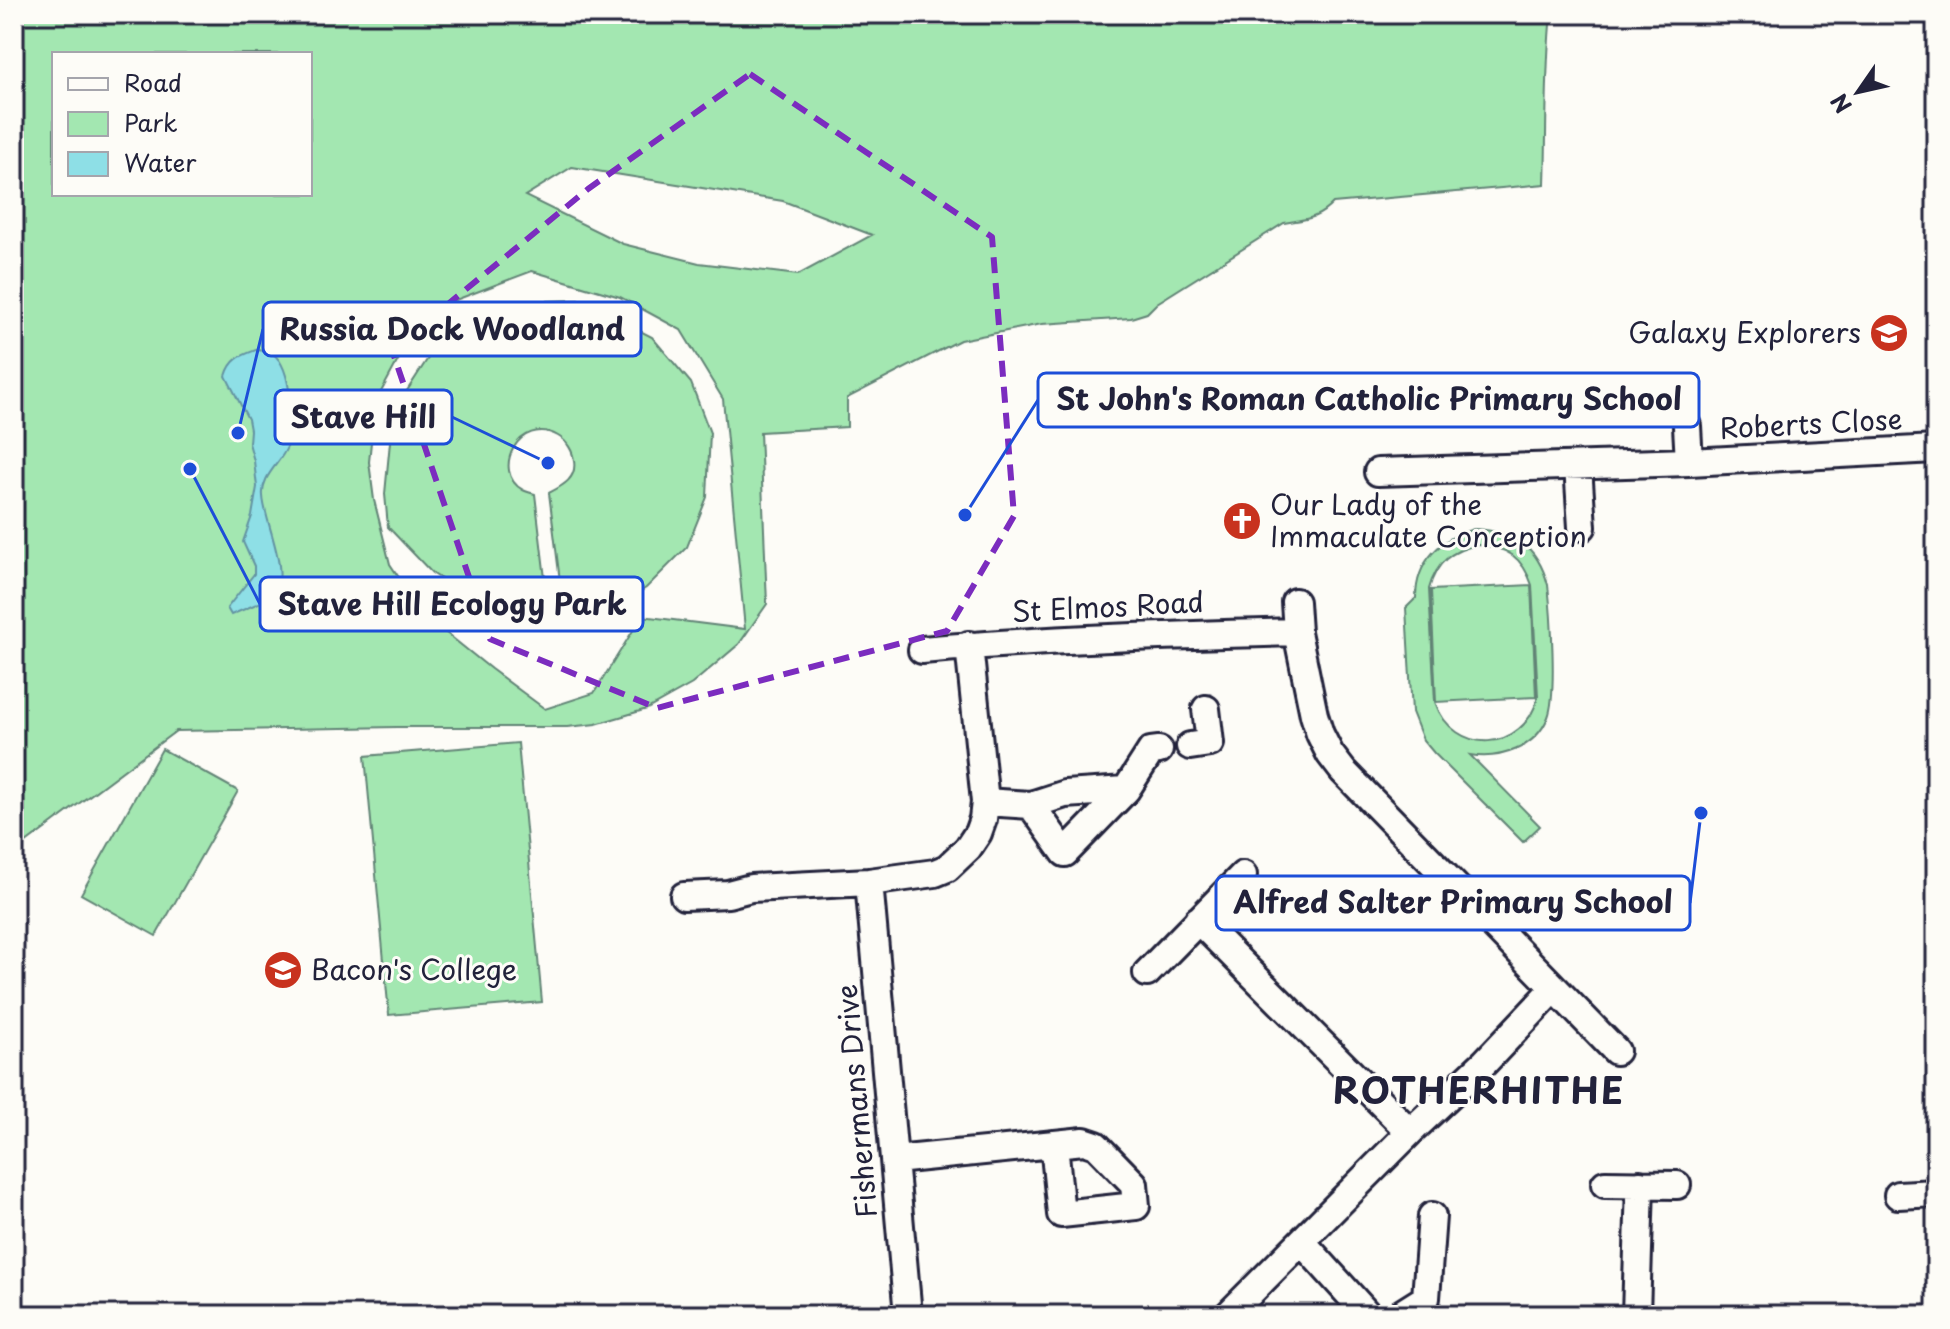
<svg xmlns="http://www.w3.org/2000/svg" width="1950" height="1329" font-family="'Playpen Sans',sans-serif">
	<style>
		.green { fill: #a3e7b1; stroke: #628476; stroke-width: 2; fill-rule: evenodd }
		.water { fill: #8edfe6; stroke: #6393a2; stroke-width: 2 }
		.lines { fill: none; stroke-linecap: round; stroke-linejoin: round }
		.minor-casing { stroke: #22223b; stroke-width: 32 }
		.minor { stroke: #fdfcf7; stroke-width: 26 }
		.marked { fill: none; stroke: #7b2cbf; stroke-width: 6; stroke-dasharray: 16 10; stroke-linejoin: round }
		.labels { text-anchor: middle; stroke-width: 6; stroke-linejoin: round; paint-order: stroke }
		.poi-label { font-size: 28px; fill: #22223b; stroke: #fdfcf7; text-anchor: start }
		.street-label { font-size: 28px; fill: #22223b; stroke: #fdfcf7 }
		.district-label { font-size: 36px; font-weight: bold; letter-spacing: 2px; fill: #22223b; stroke: #fdfcf7 }
		.leader { fill: none; stroke: #1d4ed8; stroke-width: 3 }
		.callout-dot { fill: #1d4ed8; stroke: #fdfcf7; stroke-width: 3 }
		.callout { fill: #fdfcf7; stroke: #1d4ed8; stroke-width: 3 }
		.callout-label { font-size: 30px; text-anchor: middle; font-weight: bold; fill: #22223b }
	</style>
	<rect width="100%" height="100%" fill="#fdfcf7"/>
	<filter id="ink" filterUnits="userSpaceOnUse"><feTurbulence type="fractalNoise" baseFrequency=".0125" numOctaves="2"/><feDisplacementMap in="SourceGraphic" scale="16" xChannelSelector="R" yChannelSelector="G"/><feConvolveMatrix kernelMatrix="1 2 1 2 8 2 1 2 1" color-interpolation-filters="sRGB"/></filter>
	<g filter="url(#ink)">
		<path class="green" d="M14,14h1537c-6,56 -4,113 -6,170l-212,19c-16,17 -28,16 -49,20l-127,80 -10,10 -16,5 -89,6 -82,16 -113,58v29l-87,5 7,172 -28,40 -47,40 -45,25 -51,15 -29,3h-170l-221,4 -162,121zM54,54h256v140h-256zM572,167l211,34 89,34 -74,40 -99,-12 -76,-19 -98,-48zM532,271l88,26 61,33 42,69 22,230 -103,-13 -48,77 -49,16 -54,-40 -67,-54 -34,-51 -16,-64 -5,-38 6,-59 49,-91z
			M580,300l72,37 39,46 19,50 -3,64 -20,50 -41,41 -39,24 -42,9 -16,-128c13,-7 28,-14 25,-32 -1,-10 -7,-20 -16,-25 -39,-22 -68,36 -35,54 4,2 8,3 12,4l15,127h-12l-68,-23 -38,-25 -44,-46 -3,-33 5,-52 13,-45 29,-45 30,-33 49,-17z
			M1474,529c39,2 63,15 74,56 3,25 9,110 0,132 -12,31 -48,43 -78,38l70,71 -17,16 -89,-89 -11,-13 -11,-28 -6,-104 10,-10c0,-36 24,-60 58,-69zM1478,545c30,2 44,12 54,40l6,112c-14,56 -84,60 -103,5l-6,-113c7,-26 22,-39 49,-44z
			M1531,585l5,112 -100,5 -5,-112z
			M518,743l24,259 -153,13 -24,-259z
			M162,749l76,42 -82,145 -75,-42z"/>
		<path class="water" d="M256,350c6,1 12,0 17,4 19,13 22,73 14,93 -7,17 -26,29 -24,49 1,26 29,78 10,101l-42,18 -4,-7 27,-34v-8l-11,-24 9,-26 5,-29 -3,-26 -5,-18 1,-13 -2,-11 -22,-43c5,-17 14,-20 30,-26z"/>
		<g class="lines">
			<defs>
				<path id="minor" d="M1687,426l2,36
					M1578,466l4,61
					M1378,472l311,-10 247,-13
					M1295,602l2,30 17,83 6,19 10,20 13,17 273,280
					M922,650c125,-11 250,-15 375,-18
					M1190,746l20,-3 -4,-34
					M1126,790l25,-39 8,-1
					M985,802l46,3 34,-11 61,-4 -61,63 -34,-48
					M869,882l39,433
					M684,896l44,-2 23,-6 118,-6 66,-9 12,-5 21,-20 10,-15 5,-14 2,-17 -16,-157
					M1198,920l212,212
					M1147,973l96,-98
					M895,1160l189,-19 12,4 38,39 2,22 -75,8 -7,-70
					M1605,1184l72,1
					M1898,1195l38,-2
					M1302,1242l66,73
					M1228,1315l182,-183 75,-70 69,-73
					M1399,1315l27,-17 6,-82
					M1636,1315l4,-131"/>
			</defs>
			<use href="#minor" class="minor-casing"/>
			<use href="#minor" class="minor"/>
		</g>
	</g>
	<path class="marked" d="M750,74l242,163 22,279 -67,115 -290,77 -167,-69 -98,-289 196,-161z"/>
	<defs>
		<symbol id="school-disc" viewBox="-11 -11 22 22"><circle r="9.5" fill="#c8321e" stroke="#fdfcf7"/><path d="M0-5L7-2L0 1L-7-2ZM-4 1L0 2.5L4 1V4Q0 6-4 4Z" fill="#fff"/></symbol>
		<symbol id="church-disc" viewBox="-11 -11 22 22"><circle r="9.5" fill="#c8321e" stroke="#fdfcf7"/><path d="M-1.2-6h2.4v3.5h3.3v2.4h-3.3V6h-2.4V-.1h-3.3v-2.4h3.3Z" fill="#fff"/></symbol>
	</defs>
	<g fill-rule="evenodd">
		<use href="#school-disc" x="1867" y="311" width="44" height="44"/>
		<use href="#church-disc" x="1220" y="499" width="44" height="44"/>
		<use href="#school-disc" x="261" y="948" width="44" height="44"/>
	</g>
	<g class="labels">
		<g class="poi-label">
			<text x="1861" y="343" text-anchor="end">Galaxy Explorers</text>
			<text x="1270" y="515">Our Lady of the<tspan x="1270" dy="32">Immaculate Conception</tspan></text>
			<text x="311" y="980">Bacon's College</text>
		</g>
		<g class="street-label">
			<text transform="translate(1811 424) rotate(-3)" y="10">Roberts Close</text>
			<text transform="translate(1108 607) rotate(-3)" y="10">St Elmos Road</text>
			<text transform="translate(857 1101) rotate(-95)" y="10">Fishermans Drive</text>
		</g>
		<g class="district-label">
			<text x="1479" y="1104">ROTHERHITHE</text>
		</g>
	</g>
	<path class="leader" d="M238 433L263 329M965 515L1038 400M548 463L452 417M190 469L260 604M1701 813L1690 903"/>
	<g class="callout-dot">
		<circle cx="238" cy="433" r="8"/>
		<circle cx="965" cy="515" r="8"/>
		<circle cx="548" cy="463" r="8"/>
		<circle cx="190" cy="469" r="8"/>
		<circle cx="1701" cy="813" r="8"/>
	</g>
	<g class="callout">
		<rect x="263" y="302" width="378" height="54" rx="8"/>
		<rect x="1038" y="373" width="661" height="54" rx="8"/>
		<rect x="275" y="390" width="177" height="54" rx="8"/>
		<rect x="260" y="577" width="383" height="54" rx="8"/>
		<rect x="1216" y="876" width="474" height="54" rx="8"/>
	</g>
	<g class="callout-label">
		<text x="452" y="340">Russia Dock Woodland</text>
		<text x="1369" y="410">St John's Roman Catholic Primary School</text>
		<text x="363" y="428">Stave Hill</text>
		<text x="452" y="615">Stave Hill Ecology Park</text>
		<text x="1453" y="913">Alfred Salter Primary School</text>
	</g>
	<rect width="1950" height="1329" fill="none" stroke="#fdfcf7" stroke-width="48"/>
	<rect x="24" y="24" width="1902" height="1281" fill="none" stroke="#22223b" stroke-width="3" filter="url(#ink)"/>
	<rect x="52" y="52" width="260" height="144" fill="#fdfcf7" stroke="#a5a5ac" stroke-width="2"/>
	<rect x="68" y="78" width="40" height="12" fill="#fdfcf7" stroke="#a5a5ac" stroke-width="2"/>
	<text x="124" y="92" font-size="24" fill="#22223b">Road</text>
	<rect x="68" y="112" width="40" height="24" fill="#a3e7b1" stroke="#a5a5ac" stroke-width="2"/>
	<text x="124" y="132" font-size="24" fill="#22223b">Park</text>
	<rect x="68" y="152" width="40" height="24" fill="#8edfe6" stroke="#a5a5ac" stroke-width="2"/>
	<text x="124" y="172" font-size="24" fill="#22223b">Water</text>
	<g transform="translate(1858 92) rotate(236)" stroke="#fdfcf7" stroke-width="6" paint-order="stroke">
	<path d="M0-6L14 30L0 20L-14 30Z" fill="#22223b"/>
	<text y="-12" font-size="22" font-weight="bold" text-anchor="middle" fill="#22223b">N</text>
	</g>
</svg>
